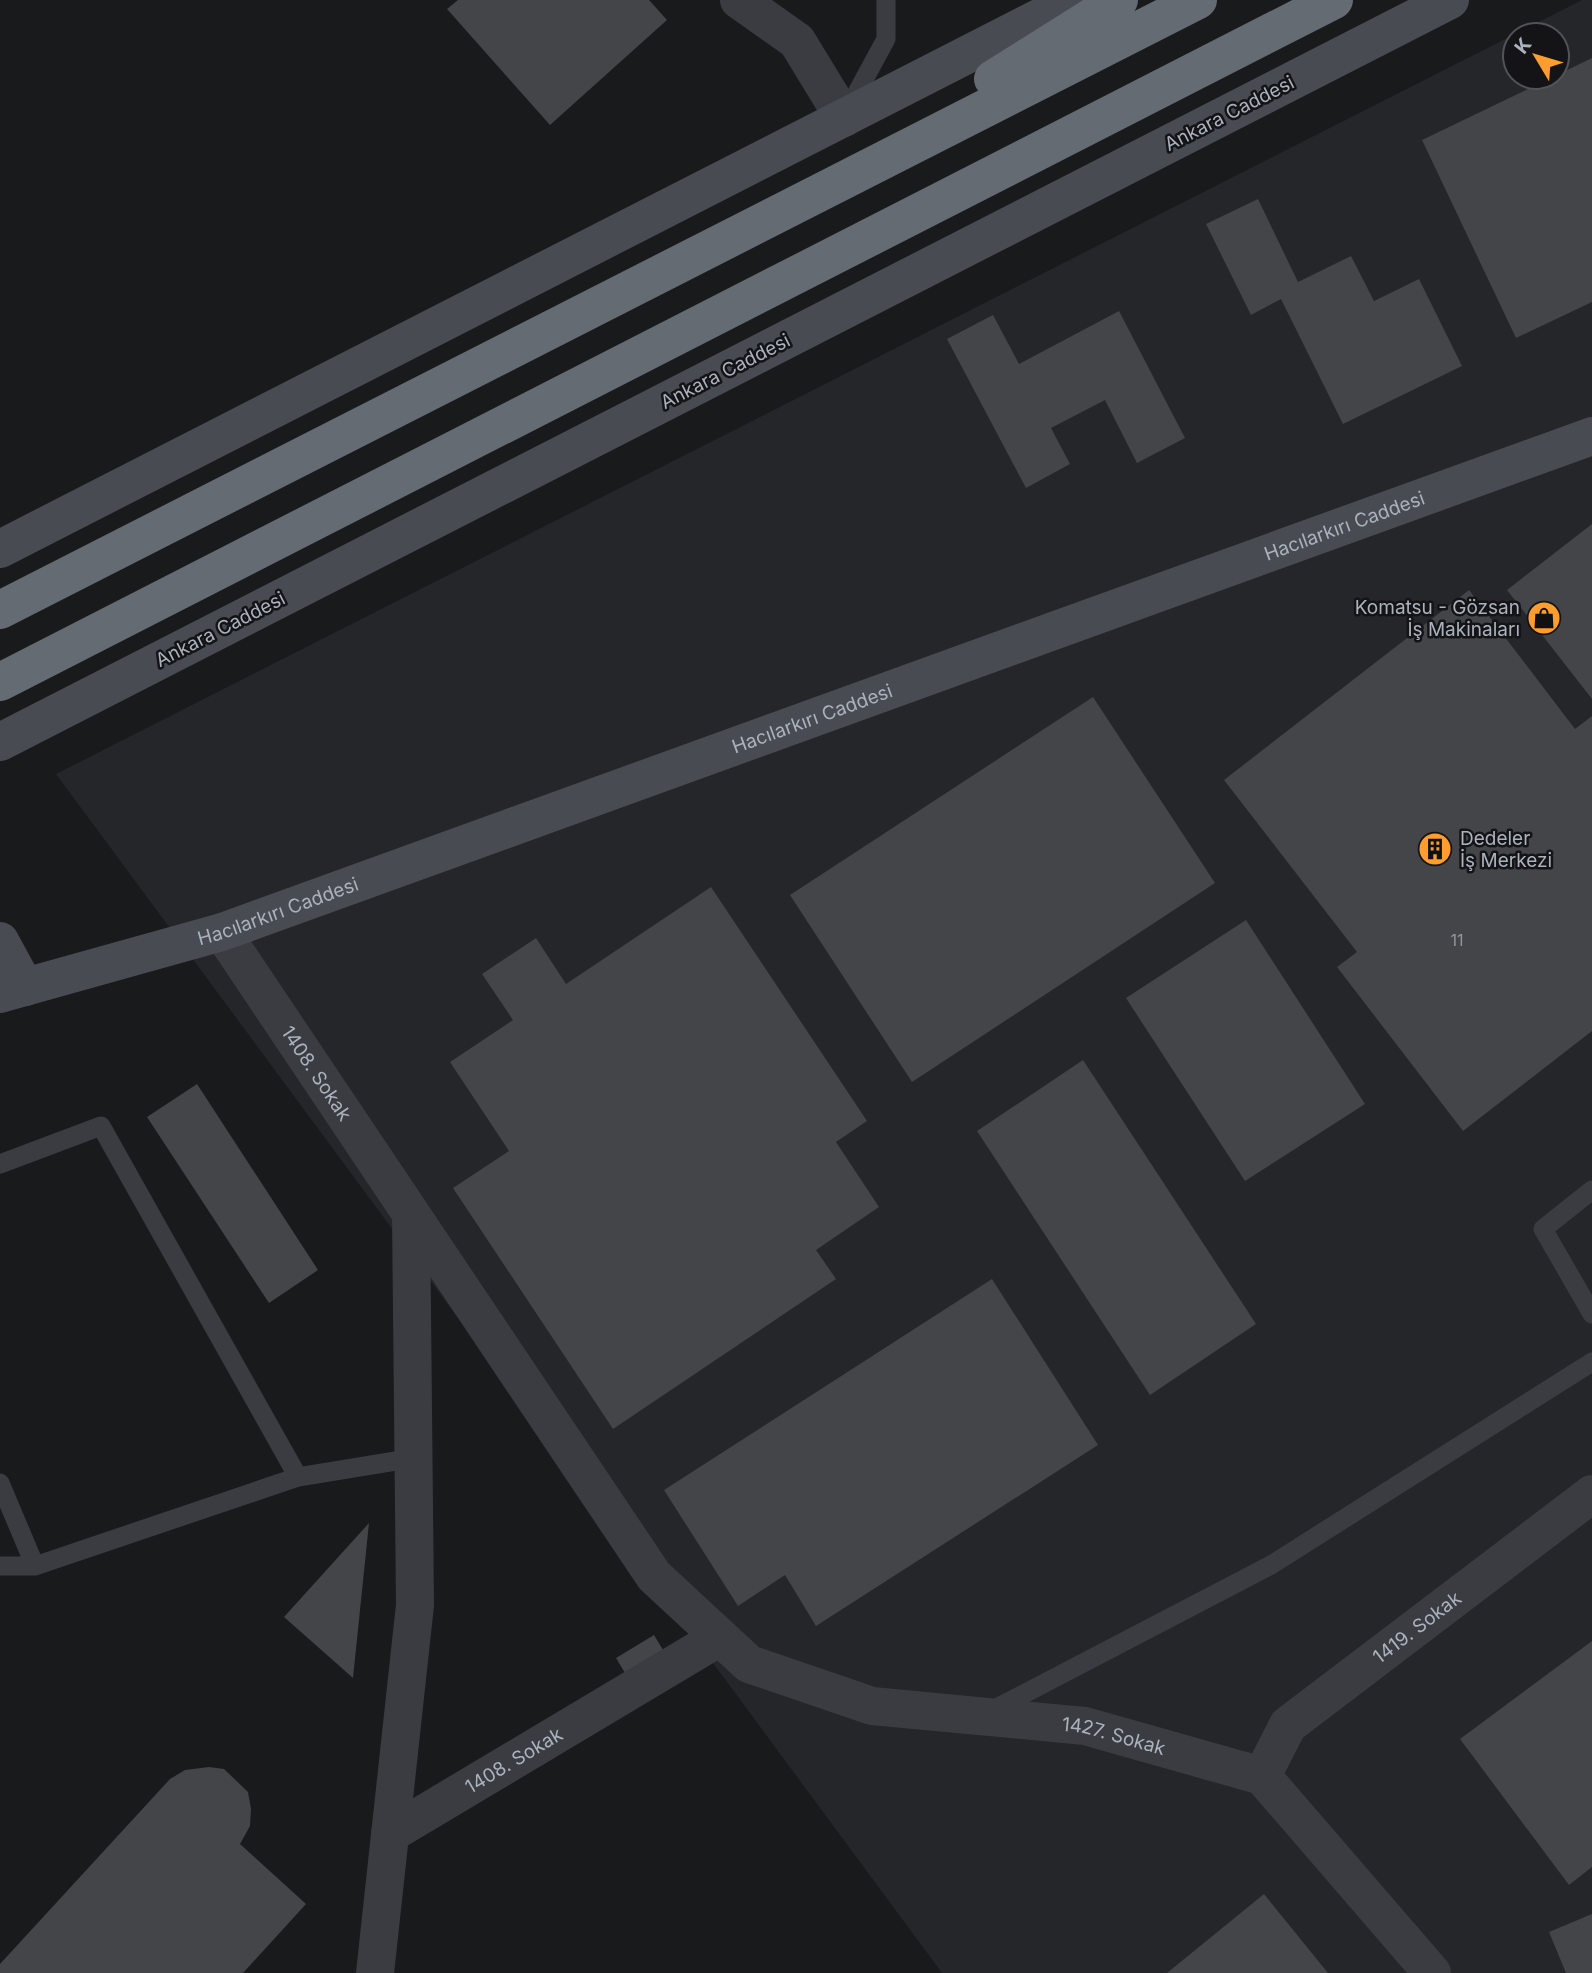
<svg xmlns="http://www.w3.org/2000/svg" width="1592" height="1973" font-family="Inter,sans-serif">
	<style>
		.built { fill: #252629; fill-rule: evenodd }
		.building { fill: #434549 }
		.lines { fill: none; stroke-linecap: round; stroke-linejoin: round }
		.lane { stroke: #3a3c41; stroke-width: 19 }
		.street { stroke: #3a3c41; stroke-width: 38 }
		.secondary { stroke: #484b52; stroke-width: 38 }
		.highway { stroke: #656b73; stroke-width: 38 }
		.labels { text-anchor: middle; stroke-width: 5; stroke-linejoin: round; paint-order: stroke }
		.number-label { font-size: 16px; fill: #9097a0 }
		.street-label { font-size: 19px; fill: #aab2bd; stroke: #141417 }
		.poi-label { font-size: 19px; fill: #aab2bd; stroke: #141417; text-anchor: end }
	</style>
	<rect width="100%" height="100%" fill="#191a1c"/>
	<path class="built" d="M1582,0h10v1973h-650l-886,-1199zM1515,35h42v42h-42z"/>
	<path class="building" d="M458,0h191l18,20 -117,105 -103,-116z
		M1592,58v244l-76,36 -94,-198 131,-63h4v-2z
		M1258,199l40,83 53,-26 23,45 45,-22 43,87 -119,58 -62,-125 -30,16 -45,-91z
		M1119,311l66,127 -48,25 -32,-63 -54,28 19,36 -44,24 -79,-149 46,-24 26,49z
		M1592,524v175l-85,-109z
		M1469,590l106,139 17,-13v315l-129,100 -126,-164 20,-15 -133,-172z
		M1093,697l122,186 -303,199 -122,-187z
		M711,887l156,234 -31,21 43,65 -63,43 20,29 -223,150 -160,-241 56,-37 -59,-89 63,-42 -31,-46 54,-36 30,46z
		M1246,920l119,184 -120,77 -119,-183z
		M1083,1060l173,264 -106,71 -173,-264z
		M197,1084l121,186 -49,33 -122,-186z
		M992,1279l106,166 -282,181 -31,-51 -47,31 -74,-116z
		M369,1523l-16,155 -69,-61z
		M654,1635l18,30 -38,23 -18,-30z
		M1592,1641v226l-23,18 -109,-146z
		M209,1767l15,2 24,23 3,17 -1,17 -10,18 66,60 -63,69h-243v-9l170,-185 15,-9z
		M1264,1894l64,79h-161z
		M1592,1914v59h-26l-17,-41z"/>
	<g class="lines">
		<path class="lane" d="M847,111l39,-72v-39
			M0,1164l101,-38 197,351 -263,89h-35
			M1592,1190l-49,39 49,85
			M298,1477l116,-19
			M0,1483l35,83
			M989,1712l282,-147 321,-203"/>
		<g class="street">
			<path d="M739,0l58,41 47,77"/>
			<path id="s1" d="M222,932l432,644 95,88 123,42 213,20 177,50 170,197"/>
			<path id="s2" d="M1262,1776l26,-51 304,-231"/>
			<path id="s3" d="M390,1834l330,-197"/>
			<path d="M375,1973l40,-368 -4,-391"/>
		</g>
		<g class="secondary">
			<path d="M0,549l1074,-549"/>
			<path d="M0,742l1450,-742"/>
			<path d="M0,941l25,46"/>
			<path id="s4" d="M0,994l222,-62 1370,-496"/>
		</g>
		<path class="highway" d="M993,79l126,-79
			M0,610l1198,-610
			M0,682l1334,-682"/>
	</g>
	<defs>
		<symbol id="shop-disc" viewBox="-11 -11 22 22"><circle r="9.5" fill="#ff9e2e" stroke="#141417"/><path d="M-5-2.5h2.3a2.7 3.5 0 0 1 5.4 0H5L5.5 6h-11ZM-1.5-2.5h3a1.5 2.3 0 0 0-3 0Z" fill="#111"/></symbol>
		<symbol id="building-disc" viewBox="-11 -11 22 22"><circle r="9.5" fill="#ff9e2e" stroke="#141417"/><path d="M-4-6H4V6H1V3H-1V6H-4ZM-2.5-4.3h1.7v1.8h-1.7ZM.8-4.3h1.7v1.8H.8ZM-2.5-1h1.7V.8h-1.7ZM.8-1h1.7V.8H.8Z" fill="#111"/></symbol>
	</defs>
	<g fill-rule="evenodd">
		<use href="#shop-disc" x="1525" y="599" width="38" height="38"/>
		<use href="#building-disc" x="1416" y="830" width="38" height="38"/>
	</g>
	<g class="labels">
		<g class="number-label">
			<text x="1457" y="946">11</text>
		</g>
		<g class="street-label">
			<text transform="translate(1229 113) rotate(-27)" y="7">Ankara Caddesi</text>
			<text transform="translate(725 371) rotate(-27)" y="7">Ankara Caddesi</text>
			<text dy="7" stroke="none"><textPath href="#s4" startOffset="1424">Hacılarkırı Caddesi</textPath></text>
			<text transform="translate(220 629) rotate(-27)" y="7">Ankara Caddesi</text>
			<text dy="7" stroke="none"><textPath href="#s4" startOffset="858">Hacılarkırı Caddesi</textPath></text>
			<text dy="7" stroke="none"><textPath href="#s4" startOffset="290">Hacılarkırı Caddesi</textPath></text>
			<text dy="7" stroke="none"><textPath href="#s1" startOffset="170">1408. Sokak</textPath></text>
			<text dy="7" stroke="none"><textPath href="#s2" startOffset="219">1419. Sokak</textPath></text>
			<text dy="7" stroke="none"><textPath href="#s1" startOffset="1279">1427. Sokak</textPath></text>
			<text dy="7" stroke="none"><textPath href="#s3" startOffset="144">1408. Sokak</textPath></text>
		</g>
		<g class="poi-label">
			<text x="1520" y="614">Komatsu - Gözsan<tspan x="1520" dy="22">İş Makinaları</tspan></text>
			<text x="1460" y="845" text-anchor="start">Dedeler<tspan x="1460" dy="22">İş Merkezi</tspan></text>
		</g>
	</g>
	<g transform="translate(1536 56) rotate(308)"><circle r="33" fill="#141417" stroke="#505359" stroke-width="2"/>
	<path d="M0-5L12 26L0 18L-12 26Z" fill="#ff9e2e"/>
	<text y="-10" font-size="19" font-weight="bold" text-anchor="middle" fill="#aab2bd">K</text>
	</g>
</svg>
